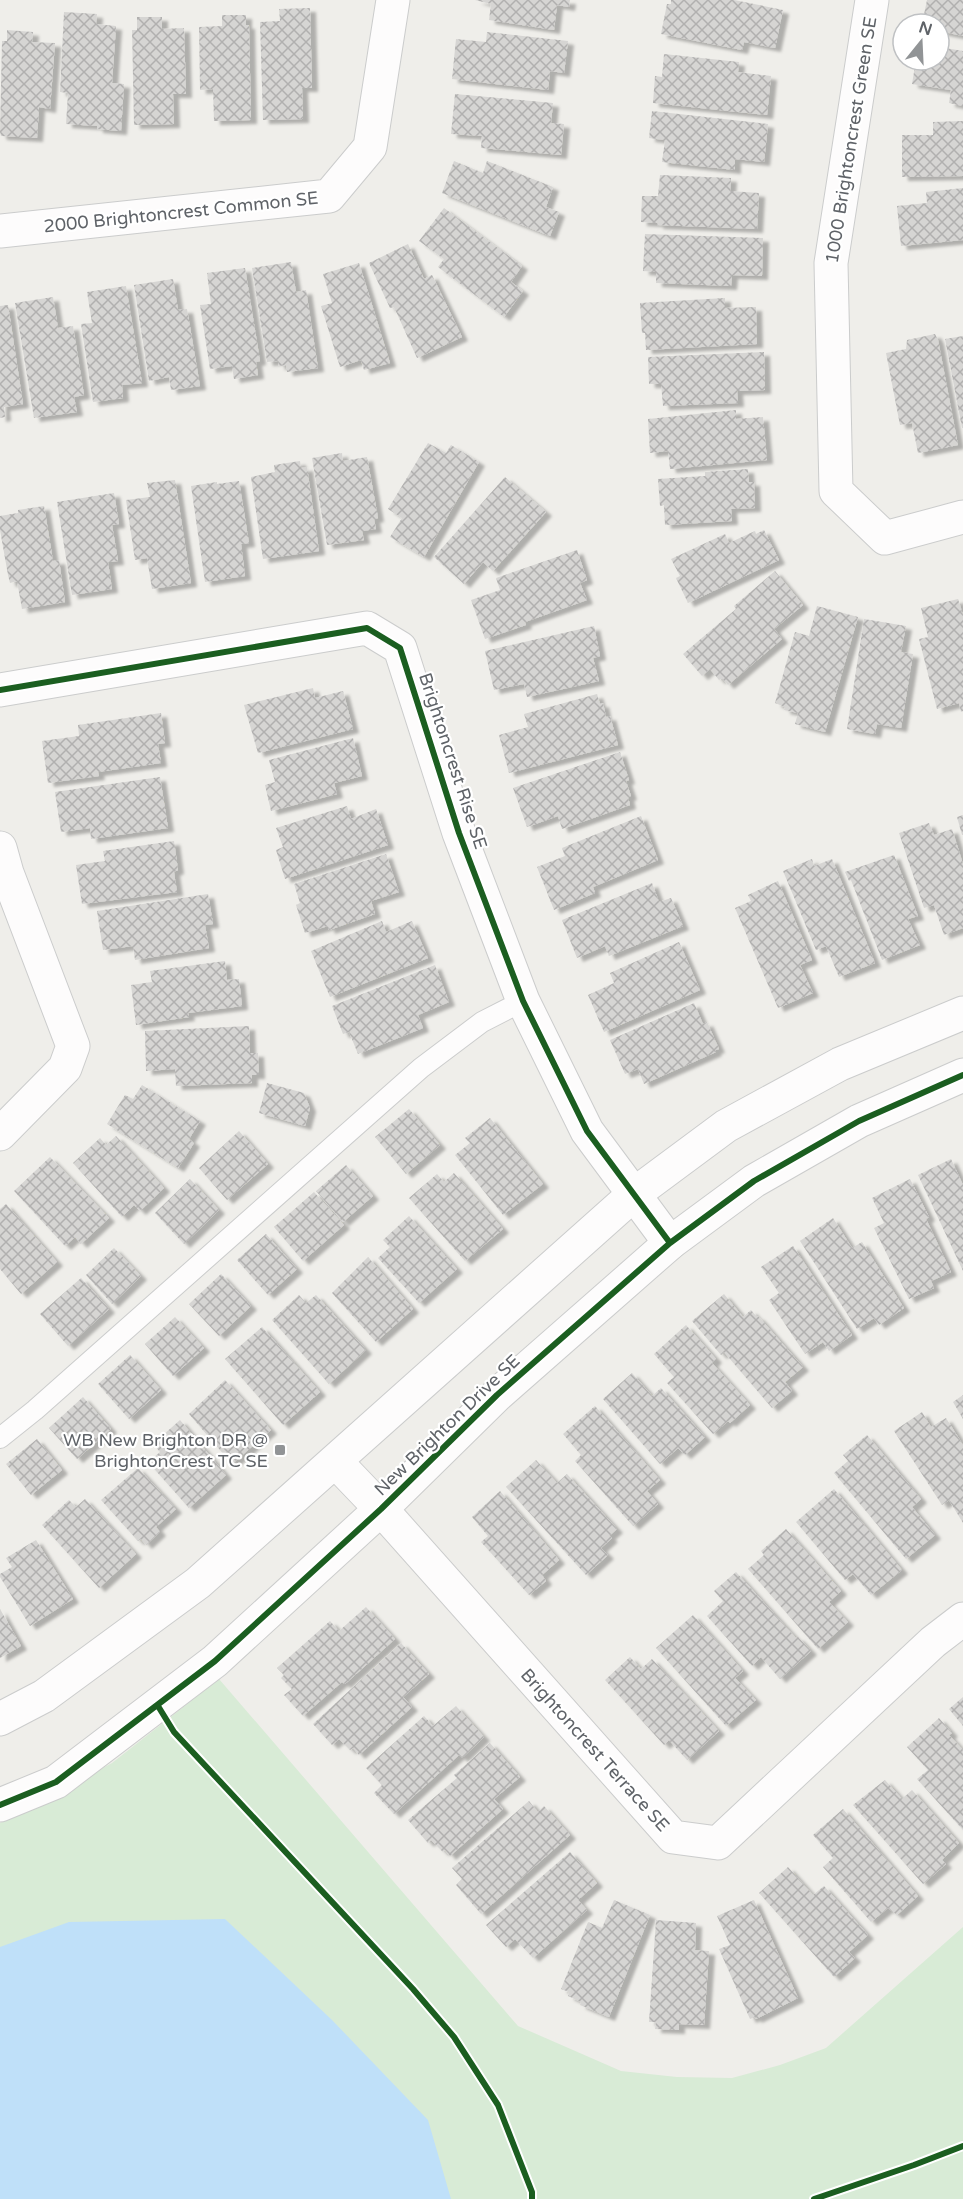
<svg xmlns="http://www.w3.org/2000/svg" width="963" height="2199" font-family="'Varela Round',sans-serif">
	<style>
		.green { fill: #d8ebd6 }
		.water { fill: #bfe0f9 }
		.building { fill: url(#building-cross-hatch); filter: url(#shadow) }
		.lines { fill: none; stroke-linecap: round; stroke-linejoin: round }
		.service-casing { stroke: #cbcccc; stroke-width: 22 }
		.minor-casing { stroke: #cbcccc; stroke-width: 35 }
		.tertiary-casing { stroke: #cbcccc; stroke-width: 35 }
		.service { stroke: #fdfcfc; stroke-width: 20 }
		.minor { stroke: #fdfcfc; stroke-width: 33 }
		.tertiary { stroke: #fdfcfc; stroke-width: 33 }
		.cycleway-casing { stroke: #fff; stroke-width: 10 }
		.cycleway { stroke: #1b5e20; stroke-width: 6 }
		.poi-dot { fill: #919496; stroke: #fff; stroke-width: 2 }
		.labels { text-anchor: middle; stroke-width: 4.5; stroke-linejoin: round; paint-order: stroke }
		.street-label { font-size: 18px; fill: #5f6368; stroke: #fff }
		.poi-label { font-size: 18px; fill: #5f6368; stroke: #fff; text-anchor: end }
	</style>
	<defs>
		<pattern id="building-cross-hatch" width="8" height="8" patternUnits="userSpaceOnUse" patternTransform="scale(1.5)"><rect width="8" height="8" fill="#d6d5d3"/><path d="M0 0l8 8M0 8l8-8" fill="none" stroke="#b1b0af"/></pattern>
		<filter id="shadow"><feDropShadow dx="6" dy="4" stdDeviation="1.5" flood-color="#0004"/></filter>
	</defs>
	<rect width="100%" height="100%" fill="#efeeea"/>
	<path class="green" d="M219,1679l299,347 103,45 56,6 55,1 48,-13 46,-17 137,-121v272h-963v-376l112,-60z"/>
	<path class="water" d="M225,1919l107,101 96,100 23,79h-451v-252l69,-25z"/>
	<path class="building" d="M475,0h95l-1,7 -12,-2 -3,25 -65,-10 2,-16z
		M671,0h63l49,10 -8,38 -31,-6 -2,8 -81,-16 6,-30h4z
		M927,0h36v36l-24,-5v-7h-17z
		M310,8l2,80h-10l1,31 -40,1 -3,-98 20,-1 -1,-12z
		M64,12l33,2 -1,10 20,2 -4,57 12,1 -3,47 -24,-2v-3l-31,-2 2,-31 -8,-1z
		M222,15h24v10h3l2,95 -37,1 -1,-32 -13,1 -1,-63 23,-1z
		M137,17h25v12l22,-1 2,66h-13l1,30 -40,1 -2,-95h5z
		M7,30l26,2 -1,10 23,1 -5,66 -11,-2 -2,31 -36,-2 -1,-4 2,-91h5z
		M487,32l81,9 -4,32 -14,-2 -2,19 -96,-11 4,-40 30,3z
		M939,47l24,4v55l-14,-3 2,-13 -39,-6 4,-24h23z
		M664,54l75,8 -1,10 33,4 -4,39 -114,-12 2,-27 7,1z
		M455,94l98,9 -2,20 13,1 -3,31 -80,-7 1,-12 -31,-2z
		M652,111l116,13 -4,38 -29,-3v11l-73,-8 3,-22 -16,-2z
		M963,121v55l-61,1v-42h31v-13z
		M454,161l29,12 4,-12 66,26 -7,20 13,5 -9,24 -108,-43z
		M660,175l71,3 -1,13 29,2 -2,36 -100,-4 1,-2 -17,-1 1,-26h16z
		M963,188v52l-62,6 -4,-40 30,-3 -1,-11z
		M444,208l78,58 -11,16 12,9 -19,26 -66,-50 6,-8 -25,-18z
		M645,234l118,4 -1,38 -30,-1 -1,11 -75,-3v-11l-13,-1z
		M408,244l16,35 8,-4 30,62 -45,21 -23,-51 -4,1 -21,-45z
		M291,262l5,30 10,-2 12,78 -31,4 -1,-7 -7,1 -1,-5 -11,1 -15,-94z
		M359,263l31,100 -26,7 -3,-10 -21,7 -19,-61 11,-3 -9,-29z
		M245,268l15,93 -4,1 2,13 -24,4 -2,-13 -22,3 -10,-64 11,-1 -4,-31z
		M173,279l5,31 9,-1 13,77 -29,4 -2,-13 -20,4 -15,-96z
		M126,286l16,97 -20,2 1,13 -30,4 -12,-78 11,-1 -5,-31z
		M53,297l5,31 15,-2 11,69 -10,2 3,15 -43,6 -19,-115z
		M725,298v10l31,-1 1,37 -111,6 -1,-17h-3l-2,-30z
		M8,305l15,99 -19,3 1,10 -5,1v-112z
		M935,334l3,6 20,105 -40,8 -6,-30 -12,2 -14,-72 20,-4 1,-9z
		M963,336v92h-1l-17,-89z
		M764,352l1,38 -28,1 1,12 -75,3 -2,-22h-12l-1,-27z
		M736,410v9l27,-2 4,43 -97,9 -2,-18 -18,2 -2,-34z
		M428,443l18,10 5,-8 28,17 -55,95 -34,-20 12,-19 -14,-9z
		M342,453l1,8 24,-4 11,61 -4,1 2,10 -14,2 2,9 -37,5 -15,-87z
		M300,461l1,7 6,-1 12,84 -56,8 -12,-82 24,-5 -1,-7z
		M748,469l1,13h5l1,26 -24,1 1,12 -67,4 -1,-20 -4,1 -2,-27 47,-3v-4z
		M505,477l41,35 -53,59 -10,-9 -19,22 -30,-27z
		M175,480l16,103 -39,6 -5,-31 -12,2 -9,-60 24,-3 -3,-14z
		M239,481l10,62 -8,1 4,32 -40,6 -14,-96 26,-4v2z
		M114,493l5,31 -7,1 6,36 -10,1 4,27 -40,6 -15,-93z
		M44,506l9,55 6,-1 6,42 -43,7 -5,-28 -7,2 -2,-8 -8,-45v-14l18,-3v-3z
		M764,530l15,30 -91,43 -12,-25 4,-2 -9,-17 54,-25 4,9 26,-12 1,3z
		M577,550l10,30 -7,3 7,17 -62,22 1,3 -41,14 -14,-39 29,-10 -4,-12z
		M775,571l28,34 -29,24 8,10 -54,46 -6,-7 -3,2 -9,-11 -8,7 -19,-22 53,-45 -2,-3z
		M958,599l5,16v96l-2,1 -2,-9 -22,6 -18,-70 9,-2 -7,-29z
		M817,606l41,11 -33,115 -30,-8 3,-11 -14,-3 1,-3 -10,-4 20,-71 14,4z
		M864,619l42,7 -5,26 12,2 -12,74 -24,-4 -2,10 -28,-5z
		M594,626l6,30 -7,2 6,23 -72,16 -3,-13 -30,6 -9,-39z
		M313,688l2,10 28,-7 10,38 -95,24 -14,-48z
		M597,694l3,10 3,-1 3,14 4,-1 8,29 -109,28 -10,-38 29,-8 -4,-13z
		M161,713l4,30 -7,1 3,19 -63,9 1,4 -51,7 -6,-42 37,-5 -1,-11z
		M353,738l9,38 -28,7 3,11 -66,17 -6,-26 10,-3 -6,-22z
		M620,752l9,28 -3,1 5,15 -3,1 2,8 -68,24 -4,-13 -31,11 -14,-39z
		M160,777l8,51 -77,11 -1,-11 -29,4 -6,-40z
		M347,806l4,13 25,-10 12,36 -103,34 -9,-29 7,-3 -7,-19z
		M963,815v20h-1l-5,-18z
		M641,816l17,44 -65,27 2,6 -41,17 -17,-43 28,-11 -3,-8z
		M929,823l5,12 18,-6 11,35v64l-19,7 -10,-30 -10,3 -25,-75z
		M174,841l4,29 -4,2 3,20 -95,12 -6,-39 29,-4 -2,-10z
		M386,854l13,38 -28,9 4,13 -46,16 -1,-4 -23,7 -9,-28 4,-2 -6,-19z
		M894,855l24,61 -10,3 12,26 -38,15 -31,-80 -2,1 -4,-9z
		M812,859l2,7 18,-7 43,104 -36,14 -13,-31 -10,4 -33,-79z
		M778,881l34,79 -12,5 13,28 -35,15 -43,-100 16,-7 -3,-6z
		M652,883l7,19 12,-4 12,28 -74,30 -4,-10 -28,12 -15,-38z
		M208,894l5,30 -8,1 4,23 -74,12 -2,-14 -30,4 -6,-39z
		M382,921l4,11 26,-11 16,37 -98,39 -19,-46z
		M679,942l21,48 -96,42 -16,-37 26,-12 -4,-10z
		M225,961l2,19 12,-1 3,27 -54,7 1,4 -53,8 -5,-40 21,-3 -2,-11z
		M435,965l14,37 -31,13 5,13 -65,26 -9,-22 -6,2 -11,-28z
		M694,1003l9,21 4,-2 12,27 -4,1 1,2 -72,32 -6,-15 -13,5 -15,-34z
		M249,1026l1,27h8l1,22h-7v8l-76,3 -1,-17 -29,2 -1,-40z
		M267,1083l37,10 6,15 -5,18 -46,-13z
		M142,1085l58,36 -11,18 5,4 -16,25 -71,-44 18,-29 8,4z
		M409,1109l31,36 -34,29 -31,-37z
		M490,1118l53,66 -40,31 -48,-60 15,-12 -5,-5z
		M239,1131l29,33 -41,36 -28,-32z
		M116,1136l48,52 -24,23 -6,-6 -12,12 -49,-54 27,-25 6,7z
		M50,1157l59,61 -28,26 -6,-7 -10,9 -51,-55z
		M951,1159l12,26v86l-45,-96z
		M346,1165l27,31 -30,26 -27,-31z
		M454,1173l49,56 -38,32 -56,-63 28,-24 7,8z
		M190,1179l29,31 -35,34 -29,-31z
		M910,1179l19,38 -3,2 25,53 -20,9 3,7 -25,11 -35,-71 10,-5 -12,-25z
		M314,1192l30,33 -41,36 -29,-34z
		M6,1204l51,58 -36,32 -21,-25v-60z
		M409,1216l48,53 -38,34 -41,-45 12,-11 -7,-7z
		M833,1218l19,30 10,-6 42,66 -25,17 -5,-7 -17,11 -57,-88z
		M266,1234l31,35 -29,26 -31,-35z
		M793,1246l59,89 -23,16 -6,-9 -18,12 -36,-54 10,-7 -18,-26z
		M114,1248l27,28 -29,28 -26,-29z
		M368,1257l45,52 -37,33 -44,-49z
		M221,1274l30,32 -32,30 -30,-32z
		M81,1278l28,31 -41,37 -28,-32z
		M724,1294l19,23 8,-7 6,7 1,-1 45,51 -18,15 7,9 -20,17 -48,-56 -3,3 -29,-34z
		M299,1295l7,8 10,-8 50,55 -37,34 -57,-64z
		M175,1317l29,31 -31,28 -28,-32z
		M686,1325l30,34 -4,4 38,42 -20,18 -2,-2 -15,13 -46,-51 7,-6 -20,-23z
		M262,1327l58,65 -37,33 -58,-66z
		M130,1355l31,35 -32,29 -31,-35z
		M632,1373l20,23 9,-8 44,49 -20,18 -7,-7 -18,16 -57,-65z
		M225,1380l46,50 -39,34 -43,-50z
		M963,1395v24l-10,-17z
		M83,1397l28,32 -34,30 -28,-31z
		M595,1406l65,74 -13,11 11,13 -25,22 -58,-65 6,-6 -18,-21z
		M922,1412l9,15 15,-9 17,27v78l-14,-23 -7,5 -48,-74z
		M180,1420l46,55 -37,33 -41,-46 12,-10 -7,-8z
		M867,1435l54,64 -9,8 23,28 -29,24 -72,-86 14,-12 -5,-6z
		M37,1439l25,31 -31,25 -25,-31z
		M536,1460l21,23 10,-9 50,55 -8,7 3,2 -11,10 7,7 -22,20 -80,-88z
		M138,1468l38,41 -20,18 4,5 -14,13 -5,-6 -3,2 -37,-41z
		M834,1489l68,81 -31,25 -18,-21 -8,6 -49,-58z
		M500,1491l59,69 -17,15 4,6 -17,14 -48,-53 7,-6 -16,-19z
		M85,1499l51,55 -37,34 -57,-63 27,-25 7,7z
		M786,1529l55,62 -12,11 19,20 -30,27 -70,-80 16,-14 -3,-4z
		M36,1540l37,59 -43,27 -30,-49v-3l12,-7 -6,-9z
		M736,1572l60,66 2,-1 13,14 -31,28 -19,-22 -9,9 -45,-50 16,-15 -9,-10z
		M366,1607l29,32 -50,45 -3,-2 -39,34 -19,-21 8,-6 -11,-11 3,-3 -7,-7 53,-47 9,10z
		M0,1609l21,37 -21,12z
		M693,1615l50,56 -8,7 21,22 -30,26 -70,-78z
		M401,1643l28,31 -26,23 9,10 -53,48 -6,-7 -3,2 -11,-11 -7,6 -19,-21z
		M630,1657l11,12 11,-10 67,72 -32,29 -18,-20 -5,5 -59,-65z
		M963,1697v29l-14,-17z
		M456,1706l28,31 -22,21 -3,-3 -65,59 -20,-21 8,-8 -16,-17 58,-52 9,10z
		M939,1718l13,15 -3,2 14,15v80l-46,-51 11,-9 -21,-23z
		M490,1743l30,34 -26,22 9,10 -53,47 -5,-6 -2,2 -12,-12 -3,3 -20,-23 49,-42 -3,-3z
		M885,1780l17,19 10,-9 47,53 -17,17 4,4 -23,20 -70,-79z
		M529,1801l9,11 6,-6 26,29 -89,79 -25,-29 6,-6 -10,-11z
		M843,1809l75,87 -21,19 -9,-7 -17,14 -48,-55 10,-9 -20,-23z
		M570,1852l27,31 -19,17 9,10 -54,48 -18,-19 -9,8 -20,-22z
		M788,1867l25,28 11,-9 44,49 -19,17 6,6 -21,19 -75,-84z
		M614,1900l36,15 -41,102 -29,-12 1,-3 -13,-6 1,-4 -8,-3 27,-67 14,6z
		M754,1900l44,98 -42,21 -1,-2 -5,2 -31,-70 11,-4 -13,-29z
		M656,1920l40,3 -1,27 14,1 -5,74 -25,-1v6l-24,-1 1,-7h-7z"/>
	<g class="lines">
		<defs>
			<path id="service" d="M0,1438l35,-28 386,-342 61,-46 41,-21"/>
			<path id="minor" d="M872,0l-41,263 5,228 49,47 78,-21
				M0,231l329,-35 41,-49 23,-147
				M0,690l367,-62 33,20 59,185 64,168 64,130 83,112
				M0,848l7,25 66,173 -8,22 -65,66
				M336,1462l45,47 292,328 45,6 215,-201 30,-23"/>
			<path id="tertiary" d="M0,1719l44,-23 154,-113 435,-388 93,-69 114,-62 123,-51
				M0,1805l56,-23 159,-121 166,-152 116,-114 173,-152 84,-62 105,-60 104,-46"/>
		</defs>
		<use href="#service" class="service-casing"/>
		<use href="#minor" class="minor-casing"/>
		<use href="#tertiary" class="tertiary-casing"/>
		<use href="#service" class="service"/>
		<use href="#minor" class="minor"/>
		<use href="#tertiary" class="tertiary"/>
		<defs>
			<path id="cycleway" d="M0,690l367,-62 33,20 59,185 64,168 64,130 83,112
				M158,1706l16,26 239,257 41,48 44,68 34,87v7
				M0,1805l56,-23 159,-121 166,-152 116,-114 173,-152 84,-62 105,-60 104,-46
				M814,2199l100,-34 49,-19"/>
		</defs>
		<use href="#cycleway" class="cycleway-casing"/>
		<use href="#cycleway" class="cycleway"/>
	</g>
	<rect class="poi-dot" x="274" y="1444" width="12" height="12" rx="3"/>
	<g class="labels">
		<g class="street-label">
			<text transform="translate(851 140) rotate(-81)" y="6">1000 Brightoncrest Green SE</text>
			<text transform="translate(181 212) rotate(-6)" y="6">2000 Brightoncrest Common SE</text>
			<text transform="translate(453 761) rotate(72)" y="6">Brightoncrest Rise SE</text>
			<text transform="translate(447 1425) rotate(-44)" y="6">New Brighton Drive SE</text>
			<text transform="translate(595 1750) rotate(48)" y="6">Brightoncrest Terrace SE</text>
		</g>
		<g class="poi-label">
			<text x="268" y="1446">WB New Brighton DR @<tspan x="268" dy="21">BrightonCrest TC SE</tspan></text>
		</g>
	</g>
	<g transform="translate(921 42) rotate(18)"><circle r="28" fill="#ffffff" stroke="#bfc1c3" stroke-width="1.5"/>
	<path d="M0-4.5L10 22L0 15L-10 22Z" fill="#919496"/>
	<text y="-9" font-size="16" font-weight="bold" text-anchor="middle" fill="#5f6368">N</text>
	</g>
</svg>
